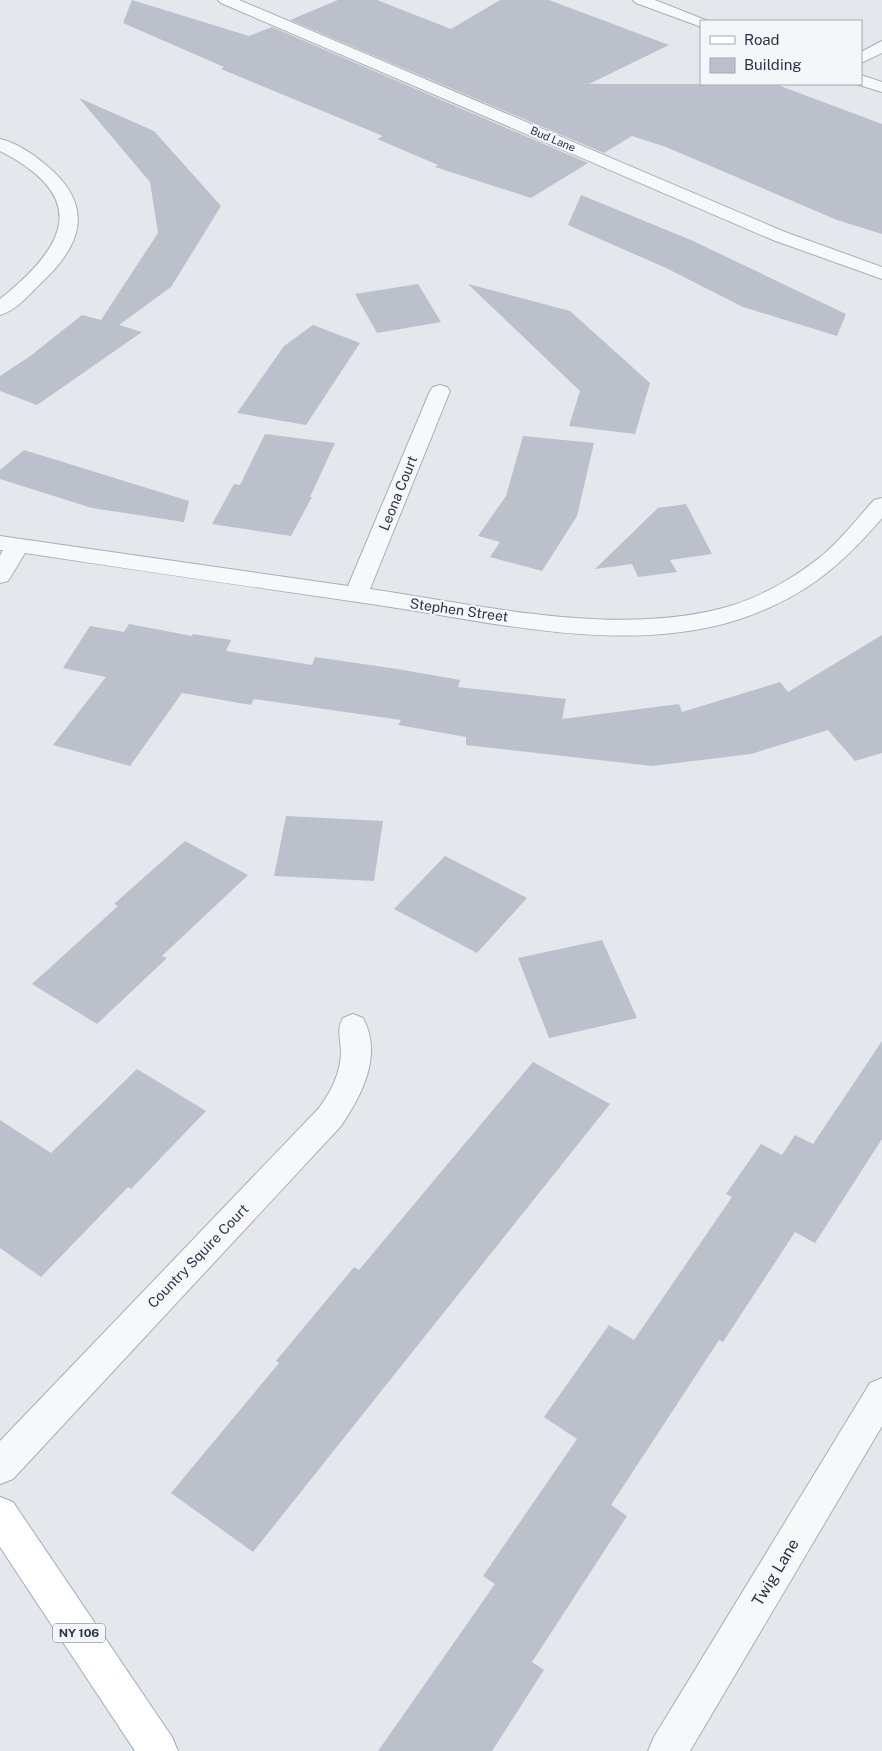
<svg xmlns="http://www.w3.org/2000/svg" width="882" height="1751" font-family="'Public Sans',sans-serif">
	<style>
		.building { fill: #bbc0ca }
		.lines { fill: none; stroke-linecap: round; stroke-linejoin: round }
		.minor-casing { stroke: #a9aeb7; stroke-width: 2 }
		.major-casing { stroke: #a3abb8; stroke-width: 2 }
		.minor { fill: #f7f8fa; fill-rule: evenodd }
		.major { fill: #fff; fill-rule: evenodd }
		.labels { text-anchor: middle; stroke-width: 4.5; stroke-linejoin: round; paint-order: stroke }
		.far-street-label { font-size: 11px; fill: #2b3445; stroke: #f4f6f9 }
		.shield { fill: #f4f6f9; stroke: #676e7b; stroke-width: 1 }
		.shield-label { font-size: 12px; font-weight: bold; fill: #2b3445 }
		.street-label { font-size: 14px; fill: #2b3445; stroke: #f4f6f9 }
		.near-street-label { font-size: 16px; fill: #2b3445; stroke: #f4f6f9 }
	</style>
	<rect width="100%" height="100%" fill="#e4e7ec"/>
	<path class="building" d="M132,0l117,36 23,-9 316,136 -57,35 -96,-31 3,-2 -61,-26 6,-3 -162,-67 3,-2 -101,-44z
		M338,0h39l74,29 49,-29h49l120,45 -80,39h186l107,40v110l-45,-14 -171,-73 -34,-11 -28,17 -314,-133z
		M79,98l75,33 67,75 -50,81 -52,38 23,7 -105,73 -37,-14v-15l29,-19 53,-42 19,5 57,-87 -8,-51z
		M581,195l110,45 155,74 -9,22 -94,-29 -77,-39 -98,-43z
		M418,284l23,38 -64,11 -22,-39z
		M468,284l102,27 80,72 -15,51 -66,-8 11,-35z
		M313,325l47,18 -54,82 -69,-12 47,-67z
		M265,434l70,9 -25,54h2l-21,39 -79,-12 22,-40 6,1z
		M523,436l71,7 -17,73 -35,55 -52,-14 10,-15 -22,-6 28,-40z
		M24,450l165,51 -5,21 -92,-14 -92,-29v-9z
		M686,504l26,50 -42,6 7,12 -39,5 -6,-13 -37,5 63,-61z
		M129,624l63,12 1,-2 38,6 -5,11 86,14 3,-8 82,12 63,11 -2,7 108,12 -4,20 117,-15 3,8 98,-30 8,10 94,-57v118l-27,8 -27,-31 -77,24 -99,12 -186,-21v-8l-68,-12 3,-5 -147,-21 -3,6 -69,-12 -52,73 -77,-21 53,-68 -43,-9 27,-42 34,6z
		M286,816l97,5 -9,60 -100,-5z
		M185,841l63,34 -86,81 5,2 -70,66 -65,-40 86,-78 -4,-2z
		M445,856l82,42 -50,55 -83,-44z
		M602,940l35,78 -88,20 -31,-80z
		M882,1041v98l-67,104 -20,-11 -72,110 -4,-2 -108,165 16,11 -95,146 12,8 -52,81h-114l117,-167 -12,-8 94,-137 -33,-22 65,-92 25,15 98,-143 -6,-3 35,-50 21,11 13,-20 18,9z
		M533,1062l77,42 -357,448 -82,-59 108,-130 -3,-2 78,-94 5,3z
		M137,1069l69,42 -75,78 -3,-2 -87,90 -41,-29v-128l51,33z"/>
	<g class="lines">
		<defs>
			<path id="minor" d="M218,0h21l546,232 97,35v12l-109,-39 -552,-237z
				M633,0h22l53,21h-7v6l-5,-2 -60,-22z
				M882,41v12l-21,10v-11z
				M861,75l21,7v10l-26,-8h5z
				M0,139c17,4 33,15 46,26 50,41 36,81 -7,120 -11,11 -24,26 -39,30v-16c68,-54 90,-102 0,-148z
				M440,385l7,2 3,4 -80,198c110,16 243,48 353,19 34,-9 68,-28 96,-50 21,-17 37,-38 55,-58l8,-2v20c-42,49 -79,80 -142,101 -112,37 -248,3 -362,-14 -118,-17 -236,-34 -353,-52l-17,28 -8,2v-27l3,-6h-3v-14l348,50 82,-195 3,-4z
				M353,1014l10,4c20,37 -1,77 -22,108l-328,353 -13,5v-43l319,-333c12,-17 21,-33 22,-55 0,-13 -5,-24 2,-35z
				M882,1378v48l-192,325h-42l6,-14 216,-354z"/>
			<path id="major" d="M0,1497l13,5 159,235 6,14h-43l-135,-204z"/>
		</defs>
		<use href="#minor" class="minor-casing"/>
		<use href="#major" class="major-casing"/>
		<use href="#minor" class="minor"/>
		<use href="#major" class="major"/>
	</g>
	<g class="labels">
		<g class="far-street-label">
			<text transform="translate(553 139) rotate(23)" y="4">Bud Lane</text>
		</g>
		<rect class="shield" x="53" y="1623.5" width="52" height="19" rx="4"/>
		<g class="shield-label">
			<text x="79" y="1637">NY 106</text>
		</g>
		<g class="street-label">
			<text transform="translate(398 493) rotate(-68)" y="5">Leona Court</text>
			<text transform="translate(459 610) rotate(8)" y="5">Stephen Street</text>
			<text transform="translate(198 1256) rotate(-46)" y="5">Country Squire Court</text>
		</g>
		<g class="near-street-label">
			<text transform="translate(775 1572) rotate(-59)" y="6">Twig Lane</text>
		</g>
	</g>
	<rect x="700" y="20" width="162" height="65" fill="#f4f6f9" stroke="#a4a8b1"/>
	<rect x="710" y="36" width="25" height="8" fill="#ffffff" stroke="#a4a8b1"/>
	<text x="744" y="45" font-size="15" fill="#2b3445">Road</text>
	<rect x="710" y="58" width="25" height="15" fill="#bbc0ca" stroke="#a4a8b1"/>
	<text x="744" y="70" font-size="15" fill="#2b3445">Building</text>
</svg>
